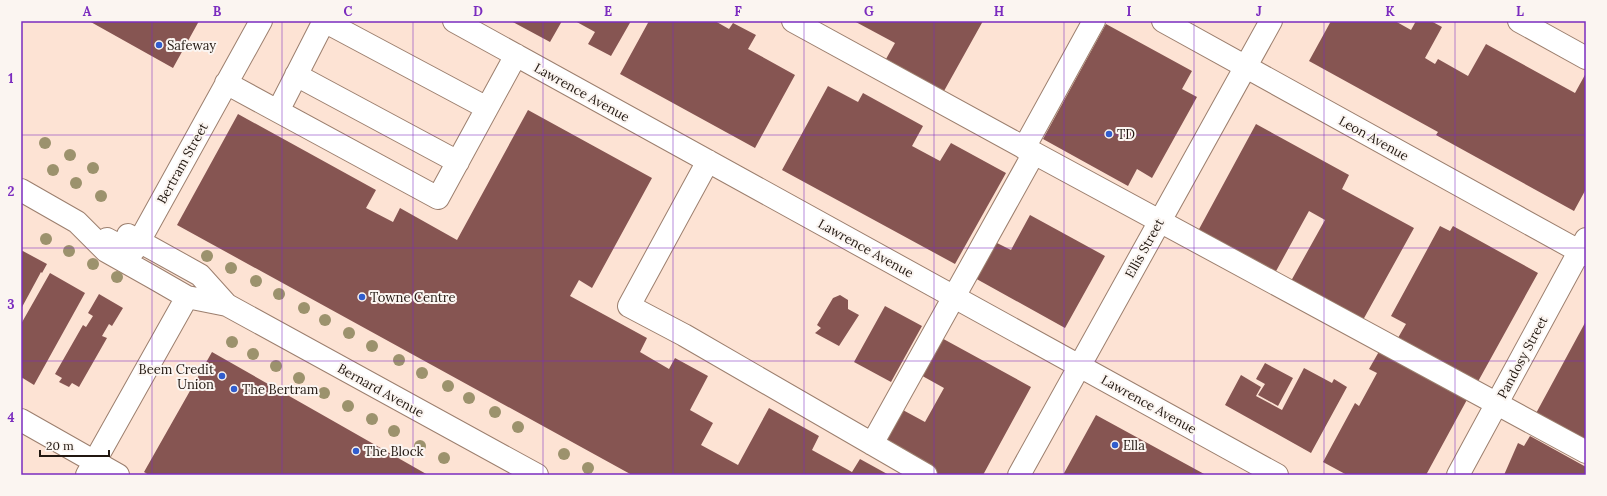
<svg xmlns="http://www.w3.org/2000/svg" width="1607" height="496" font-family="Lora,serif">
	<style>
		.building { fill: #865552 }
		.lines { fill: none; stroke-linecap: round; stroke-linejoin: round }
		.minor-casing { stroke: #9c7f6e; stroke-width: 24 }
		.minor { stroke: #fff; stroke-width: 22 }
		.tree { fill: #9c926d }
		.grid { fill: none; stroke: #7b2cbf; stroke-width: 1; stroke-opacity: 0.55 }
		.poi-dot { fill: #315dcd; stroke: #fbf5f1; stroke-width: 1.5 }
		.labels { text-anchor: middle; stroke-width: 4; stroke-linejoin: round; paint-order: stroke }
		.poi-label { font-size: 13px; fill: #211710; stroke: #fbf5f1; text-anchor: start }
		.street-label { font-size: 13px; fill: #211710; stroke: #fbf5f1 }
		.neatline { fill: none; stroke: #7b2cbf; stroke-width: 1.5 }
		.grid-label { font-size: 13px; text-anchor: middle; font-weight: bold; fill: #7b2cbf }
	</style>
	<rect width="100%" height="100%" fill="#fde3d4"/>
	<path class="building" d="M89,21h110l-26,47z
		M511,21h51l-12,21z
		M575,21h56l-20,35 -23,-12 7,-12z
		M649,21h66l14,8 4,-6 23,12 -8,14 47,26 -40,73 -135,-74z
		M854,21h129l-39,70 -58,-32 9,-16z
		M1331,21h64l16,9 5,-9h15l11,6 -17,31 10,6 3,-5 30,17 18,-32 89,49 11,-20v116l-12,22 -138,-76 2,-3 -129,-71z
		M1106,24l86,47 -10,18 15,8 -45,81 -15,-9 -9,17 -85,-47z
		M828,86l30,16 5,-9 60,33 -11,20 28,15 11,-18 55,30 -51,91 -173,-94z
		M528,110l124,68 -60,110 -13,-8 -9,16 77,42 -7,14 29,17 6,-11 33,18 -18,34 23,13 -12,22 37,20 31,-57 50,28 -7,14 40,22 8,-13 29,16h-257l-455,-250 61,-111 138,76 -10,18 27,14 7,-14 57,32z
		M1256,124l93,51 -7,14 72,39 -51,92 -72,-39 34,-61 -16,-9 -34,62 -77,-42z
		M1030,215l75,41 -40,72 -92,-51 20,-36 18,9z
		M1440,226l10,5 3,-5 85,47 -63,114 -80,-44 11,-19 -15,-8z
		M21,250l26,14 -5,9 -1,-1 -20,37z
		M50,273l35,20 -51,92 -13,-8v-53z
		M99,294l24,14 -11,18 -3,-2 -7,12 5,2 -28,49 -7,-4 -3,4 -10,-5 3,-4 -7,-4 28,-49 3,2 7,-11 -5,-3z
		M840,295l8,5v9l11,6 -20,31 -24,-13 6,-5 -4,-3 16,-27z
		M885,306l37,20 -31,56 -37,-20z
		M1586,321v124l-52,-28z
		M938,336l93,51 -48,88h-50l-52,-29 20,-37 24,13 19,-34 -27,-15z
		M1381,348l88,48 -43,79h-79l-24,-13 32,-59 4,3 18,-33 -8,-4z
		M212,352l130,74 86,49h-279l-5,-3z
		M1265,363l28,15 -15,28 -20,-11 7,-11 -9,-5z
		M1304,368l28,15 2,-4 13,8 -36,66 -86,-48 16,-30 20,12 -5,9 26,14z
		M1096,415l110,60h-143z
		M1530,436l56,31v8h-82l14,-32 6,3z"/>
	<g class="lines">
		<defs>
			<path id="minor" d="M454,21l823,454
				M793,21l241,132 552,299
				M1163,21l423,234
				M1519,21l67,37
				M296,75l162,87
				M226,83l212,115 78,-143
				M278,111l46,-90 163,87
				M1024,148l70,-127
				M708,161l-79,145 55,29 242,140
				M21,190l56,32 29,29 48,27 33,19 40,8 310,170
				M128,235l72,40 27,30
				M107,239l19,10 8,1 2,-3 125,-226
				M21,420l97,55
				M872,444l162,-291
				M87,475l100,-178
				M1019,475l252,-454
				M1458,475l128,-236"/>
		</defs>
		<use href="#minor" class="minor-casing"/>
		<use href="#minor" class="minor"/>
	</g>
	<g class="tree">
		<circle cx="45" cy="143" r="6"/>
		<circle cx="70" cy="155" r="6"/>
		<circle cx="93" cy="168" r="6"/>
		<circle cx="53" cy="170" r="6"/>
		<circle cx="76" cy="183" r="6"/>
		<circle cx="101" cy="196" r="6"/>
		<circle cx="46" cy="239" r="6"/>
		<circle cx="69" cy="251" r="6"/>
		<circle cx="207" cy="256" r="6"/>
		<circle cx="93" cy="264" r="6"/>
		<circle cx="231" cy="268" r="6"/>
		<circle cx="117" cy="277" r="6"/>
		<circle cx="256" cy="281" r="6"/>
		<circle cx="279" cy="294" r="6"/>
		<circle cx="304" cy="308" r="6"/>
		<circle cx="325" cy="320" r="6"/>
		<circle cx="349" cy="333" r="6"/>
		<circle cx="232" cy="342" r="6"/>
		<circle cx="372" cy="346" r="6"/>
		<circle cx="253" cy="354" r="6"/>
		<circle cx="399" cy="360" r="6"/>
		<circle cx="276" cy="366" r="6"/>
		<circle cx="422" cy="373" r="6"/>
		<circle cx="299" cy="378" r="6"/>
		<circle cx="448" cy="386" r="6"/>
		<circle cx="324" cy="393" r="6"/>
		<circle cx="469" cy="398" r="6"/>
		<circle cx="348" cy="406" r="6"/>
		<circle cx="495" cy="412" r="6"/>
		<circle cx="372" cy="419" r="6"/>
		<circle cx="518" cy="427" r="6"/>
		<circle cx="394" cy="431" r="6"/>
		<circle cx="420" cy="446" r="6"/>
		<circle cx="564" cy="454" r="6"/>
		<circle cx="444" cy="458" r="6"/>
		<circle cx="588" cy="468" r="6"/>
	</g>
	<path class="grid" d="M152,21v454M282,21v454M413,21v454M543,21v454M673,21v454M804,21v454M934,21v454M1064,21v454M1194,21v454M1324,21v454M1455,21v454M21,135h1565M21,248h1565M21,361h1565"/>
	<g class="poi-dot">
		<circle cx="159" cy="45" r="4"/>
		<circle cx="1109" cy="134" r="4"/>
		<circle cx="362" cy="297" r="4"/>
		<circle cx="222" cy="376" r="4"/>
		<circle cx="234" cy="389" r="4"/>
		<circle cx="1115" cy="445" r="4"/>
		<circle cx="356" cy="451" r="4"/>
	</g>
	<g class="labels">
		<g class="poi-label">
			<text x="167" y="50">Safeway</text>
			<text x="1117" y="139">TD</text>
			<text x="370" y="302">Towne Centre</text>
			<text x="214" y="374" text-anchor="end">Beem Credit<tspan x="214" dy="15">Union</tspan></text>
			<text x="242" y="394">The Bertram</text>
			<text x="1123" y="450">Ella</text>
			<text x="364" y="456">The Block</text>
		</g>
		<g class="street-label">
			<text transform="translate(582 92) rotate(29)" y="5">Lawrence Avenue</text>
			<text transform="translate(1374 138) rotate(29)" y="5">Leon Avenue</text>
			<text transform="translate(182 163) rotate(-61)" y="5">Bertram Street</text>
			<text transform="translate(866 248) rotate(29)" y="5">Lawrence Avenue</text>
			<text transform="translate(1144 248) rotate(-61)" y="5">Ellis Street</text>
			<text transform="translate(1522 357) rotate(-62)" y="5">Pandosy Street</text>
			<text transform="translate(381 390) rotate(29)" y="5">Bernard Avenue</text>
			<text transform="translate(1149 404) rotate(29)" y="5">Lawrence Avenue</text>
		</g>
	</g>
	<rect width="1607" height="496" fill="none" stroke="#fbf5f1" stroke-width="44"/>
	<path d="M40 450v6h69v-6" fill="none" stroke="#211710" stroke-width="2"/>
	<text x="46" y="450" font-size="12" fill="#211710" stroke="#fbf5f1" stroke-width="3" paint-order="stroke">20 m</text>
	<rect x="22" y="22" width="1563" height="452" class="neatline"/>
	<g class="grid-label">
		<text x="87" y="16">A</text>
		<text x="217" y="16">B</text>
		<text x="348" y="16">C</text>
		<text x="478" y="16">D</text>
		<text x="608" y="16">E</text>
		<text x="738" y="16">F</text>
		<text x="869" y="16">G</text>
		<text x="999" y="16">H</text>
		<text x="1129" y="16">I</text>
		<text x="1259" y="16">J</text>
		<text x="1390" y="16">K</text>
		<text x="1520" y="16">L</text>
		<text x="11" y="83">1</text>
		<text x="11" y="196">2</text>
		<text x="11" y="309">3</text>
		<text x="11" y="422">4</text>
	</g>
</svg>
